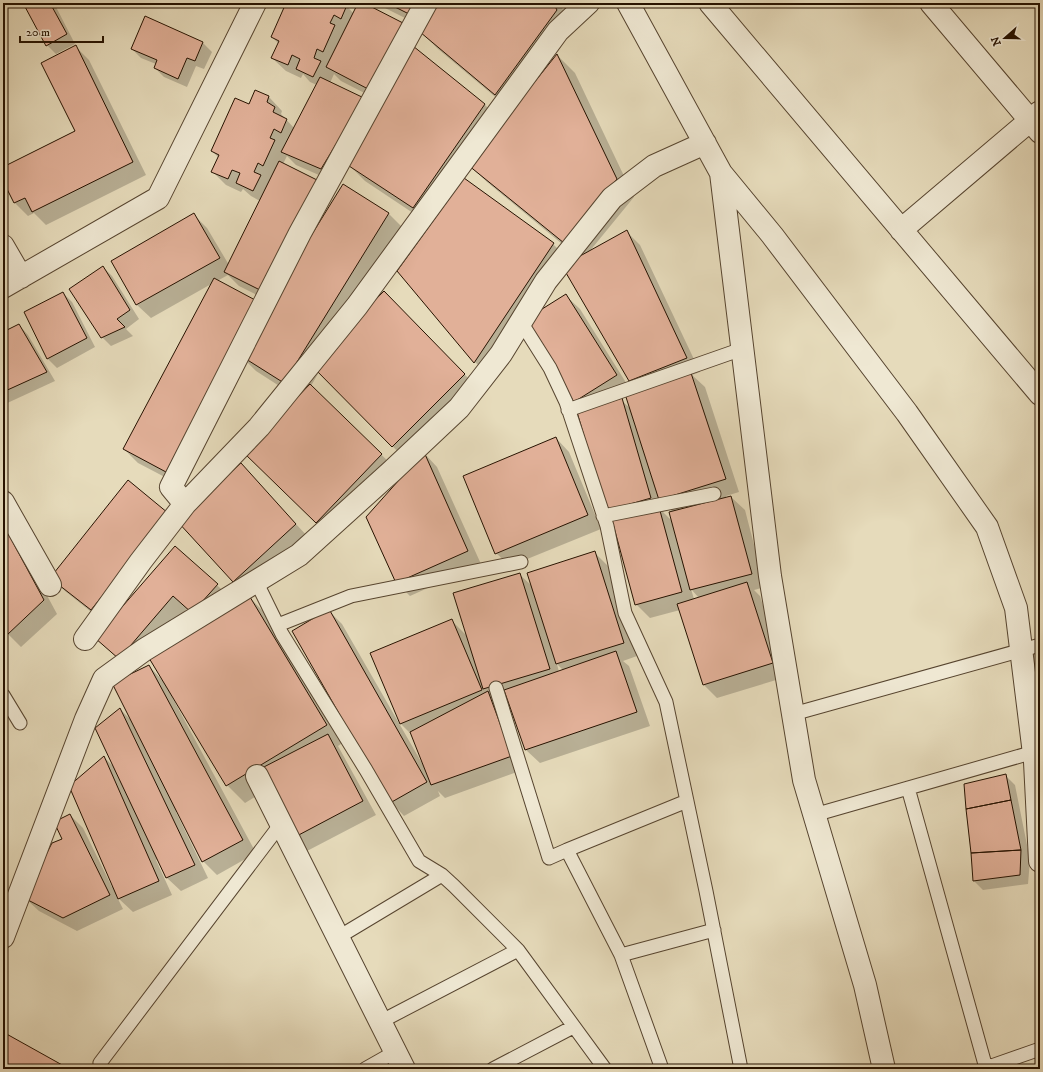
<svg xmlns="http://www.w3.org/2000/svg" width="1043" height="1072" font-family="'IM FELL DW Pica',serif">
	<style>
		.shadow { fill: #0003; fill-rule: evenodd }
		.building { fill: #e1b098; stroke: #261200 }
		.lines { fill: none; stroke-linecap: round; stroke-linejoin: round }
		.service-casing { stroke: #56442f; stroke-width: 15 }
		.minor-casing { stroke: #56442f; stroke-width: 24 }
		.service { stroke: #efe8d3; stroke-width: 13 }
		.minor { stroke: #efe8d3; stroke-width: 22 }
	</style>
	<rect width="100%" height="100%" fill="#e6dbbb"/>
	<filter id="stains"><feTurbulence type="fractalNoise" baseFrequency=".005" numOctaves="4"/><feColorMatrix values="0 0 0 0 .2 0 0 0 0 .09 0 0 0 0 .02 0 0 0 .5 -.17"/></filter>
	<radialGradient id="worn" r=".72"><stop offset=".6" stop-color="#630" stop-opacity="0"/><stop offset="1" stop-color="#630" stop-opacity=".3"/></radialGradient>
	<path class="shadow" d="M25,3h29l21,41 -19,10 -9,-9z
		M287,3h57l10,11 5,-11h3l44,54 78,47 19,19 9,-12 -74,-62 -17,-17 2,-5 -48,-24h184l15,25 -28,40 1,1 11,-13 17,17 59,124 -45,55 38,-20 13,13 60,127 -8,3 13,12 34,105 -13,4v2l5,-1 14,13 20,77 -11,3 6,6 26,81 -69,21 -13,-13 -24,-75 -30,8 -14,-14 -52,-193 -56,-85 -36,53 -17,-17 -77,-91 33,-46 -66,-44 -18,-18 -12,19 -39,-17 -9,-9 -4,8 25,78 35,-57 46,29 17,17 -61,100 39,-38 98,99 -72,72 -91,-92 -8,14 84,82 -65,67 -71,-69 39,-68 -42,-27 -10,-10 -66,124 -42,-22 -14,-14 89,-166 -62,35 -14,-13 -25,-44 82,-46 13,13 22,37 31,-64 -9,-5 -8,-7 -2,3 -15,-7 -13,-13 6,-14 -7,-7 37,-46 6,-14 14,6 13,14 -1,3 13,14 23,-43 -7,-3 -7,-8 -2,4 -15,-7 -14,-13 7,-14 -7,-7zM334,74l7,7 41,21 -19,-3 -33,-16zM471,167l16,15 92,76 -8,4 -18,-18 -90,-66zM565,270l65,111 10,9 -9,19 -10,-9 -14,3 23,-14 -50,-80 -14,-13 -31,19zM228,275l11,11 32,16h-15l-39,-21zM661,501l12,11v10l-10,-10 1,-1zM691,589l8,9 -5,1z
		M145,18l58,25 9,9 -8,17 -8,-3 -9,21 -23,-10 -9,-9 1,-4 -15,-6 -9,-9z
		M76,47l13,13 57,115 -100,50 -12,-12 -6,3 -13,-13 -12,-24v-11l74,-37z
		M103,267l9,9 27,43 -13,10 7,7 -22,10 -9,-9z
		M63,293l9,9 23,45 -38,21 -9,-9 -23,-47z
		M19,325l9,10 27,46 -52,24v-72z
		M556,438l13,14 32,77 -91,37 -14,-13z
		M424,453l13,14 44,97 -71,32 -13,-13z
		M241,465l68,73 -62,57 -14,-14z
		M168,513l-63,110 -40,-32 -14,-13z
		M3,524l12,12 42,78 -36,33 -13,-13 -5,-8z
		M175,547l56,51h19l18,18 76,126 -6,4 38,69 -69,36 -13,-14 -25,-49 -24,15 -18,-18 -22,-160 -18,-16 -54,63 -37,-34z
		M594,552l14,14 29,90 -14,5 6,5 21,60 -110,37 -14,-13 -18,-51 -10,3 27,67 -80,29 -7,-7 2,5 -36,20 -13,-14 -62,-191 13,13 81,141 -11,-30 -11,-11 -30,-70 80,-34 16,16 52,-62 13,12zM557,664l6,6 -4,2z
		M149,666l15,16 92,171 -39,22 -14,-14 -25,-50 -2,1 32,66 -27,13 -14,-13 -9,-19 -2,1 16,35 -39,17 -16,-15 6,12 -46,22 -38,-20 -14,-13 38,-59 7,-24 13,13 29,59h2l-10,-130 10,10 6,-58 12,12z
		M1006,776l9,9 15,75 -2,24 -45,6 -9,-9z"/>
	<path class="building" d="M23,3h27l17,31 -21,12z
		M286,3h57l4,2 -6,14 -7,-4 -4,8 5,2 -12,27 -6,-3 -3,9 7,3 -8,16 -17,-8 4,-10 -8,-4 -4,10 -17,-7 8,-17 -8,-4z
		M358,3h6l39,20 -33,67 -44,-23z
		M387,3h30l-6,12z
		M436,3h117l4,7 -62,85 -75,-63z
		M145,16l58,26 -8,19 -8,-3 -9,21 -24,-11 3,-8 -26,-11z
		M76,45l57,117 -101,50 -7,-14 -11,5 -11,-22v-14l72,-36 -34,-68z
		M413,46l72,58 -72,104 -67,-44z
		M557,54l60,125 -53,64 -96,-78z
		M320,77l44,21 -43,71 -40,-17z
		M255,90l14,6 -2,6 8,5 -2,5 14,7 -6,14 -7,-4 -4,9 5,2 -12,26 -5,-3 -4,9 7,3 -8,16 -17,-8 4,-10 -8,-3 -4,9 -17,-7 8,-17 -8,-4 24,-53 14,6z
		M279,161l38,19 -55,111 -38,-19z
		M464,178l90,65 -80,120 -77,-92z
		M343,184l46,29 -105,170 -46,-29z
		M194,213l26,45 -84,47 -25,-44z
		M627,230l60,128 -58,23 -67,-115z
		M103,266l27,44 -13,9 8,8 -24,11 -32,-49z
		M214,278l43,23 -91,171 -43,-23z
		M384,291l81,83 -73,73 -81,-82z
		M63,292l24,46 -40,21 -23,-47z
		M566,294l51,81 -43,27 -51,-81z
		M19,324l28,48 -44,20v-60z
		M691,373l35,106 -67,21 -34,-106z
		M310,384l72,70 -66,69 -72,-70z
		M622,398l29,100 -45,13 -29,-99z
		M556,437l32,78 -93,39 -32,-78z
		M424,452l44,99 -72,32 -30,-66z
		M241,463l55,61 -63,58 -56,-61z
		M128,480l40,33 -77,97 -41,-32z
		M731,496l21,78 -62,16 -21,-78z
		M659,507l23,85 -47,13 -23,-85z
		M3,524l41,76 -37,35 -4,-7v-9l3,-2 -3,-5z
		M175,546l43,38 -26,29 -19,-17 -54,63 -24,-21z
		M595,551l29,92 -68,21 -29,-91z
		M520,573l30,96 -67,20 -30,-96z
		M747,582l26,81 -70,22 -26,-81z
		M250,597l77,128 -101,61 -77,-128z
		M329,609l98,173 -37,21 -98,-172z
		M452,619l30,71 -82,34 -30,-71z
		M616,651l21,61 -112,38 -21,-60z
		M149,665l94,175 -41,22 -90,-179z
		M488,691l24,65 -81,29 -21,-53z
		M120,708l75,157 -29,13 -71,-150z
		M328,734l35,67 -70,37 -35,-68z
		M104,756l55,125 -41,18 -49,-113z
		M1006,774l5,26 -45,9 -2,-25z
		M1011,800l10,50 -50,3 -5,-44z
		M70,814l40,81 -47,23 -39,-20 28,-55 10,-4 -8,-17z
		M1021,850l-1,25 -47,6 -2,-28z
		M3,1032l61,34 -1,3h-60z"/>
	<g class="lines">
		<defs>
			<path id="service" d="M521,322l29,46 16,34 41,124 18,87 41,89 40,189 35,178
				M568,410l174,-61
				M603,516l111,-22
				M256,581l26,53 84,136 53,91 23,14 12,11 64,64 87,119
				M278,625l73,-29 170,-34
				M496,688l53,170 18,-8
				M3,695l17,28
				M793,714l247,-69
				M908,788l78,280
				M814,815l220,-63
				M337,938l105,-63
				M621,955l-54,-105 120,-49
				M380,1022l138,-72
				M103,1069l-3,-6 180,-238
				M365,1069l30,-17
				M493,1069l80,-42
				M662,1069l-41,-114 93,-25
				M983,1069l57,-20"/>
			<path id="minor" d="M628,3l93,170 49,403 34,204 61,205 19,84
				M710,3l330,391
				M931,3l109,129
				M721,173l51,62 135,178 80,114 29,81 19,154 5,99
				M901,230l139,-118
				M3,246l18,31
				M3,287l155,-89 97,-195
				M3,502l47,83
				M185,504l-14,-17 129,-254 126,-230
				M85,639l56,-78 44,-57 74,-77 98,-121 201,-275 30,-28
				M257,776l147,293
				M3,937l83,-218 18,-40 40,-29 155,-95 93,-84 67,-63 42,-54 45,-73 66,-83 42,-32 51,-23"/>
		</defs>
		<use href="#service" class="service-casing"/>
		<use href="#minor" class="minor-casing"/>
		<use href="#service" class="service"/>
		<use href="#minor" class="minor"/>
	</g>
	<rect width="1043" height="1072" fill="none" stroke="#e6dbbb" stroke-width="16"/>
	<rect x="4" y="4" width="1035" height="1064" fill="none" stroke="#261200" stroke-width="2"/>
	<rect x="8" y="8" width="1027" height="1056" fill="none" stroke="#261200"/>
	<g transform="translate(1005 38) rotate(250)" stroke="#efe8d3" stroke-width="3" paint-order="stroke">
	<path d="M0-3L7 15L0 10L-7 15Z" fill="#261200"/>
	<text y="-6" font-size="11" font-weight="bold" text-anchor="middle" fill="#261200">N</text>
	</g>
	<path d="M20 36v6h83v-6" fill="none" stroke="#261200" stroke-width="2"/>
	<text x="26" y="36" font-size="12" fill="#261200" stroke="#efe8d3" stroke-width="3" paint-order="stroke">20 m</text>
	<rect width="100%" height="100%" filter="url(#stains)"/>
	<rect width="100%" height="100%" fill="url(#worn)"/>
</svg>
